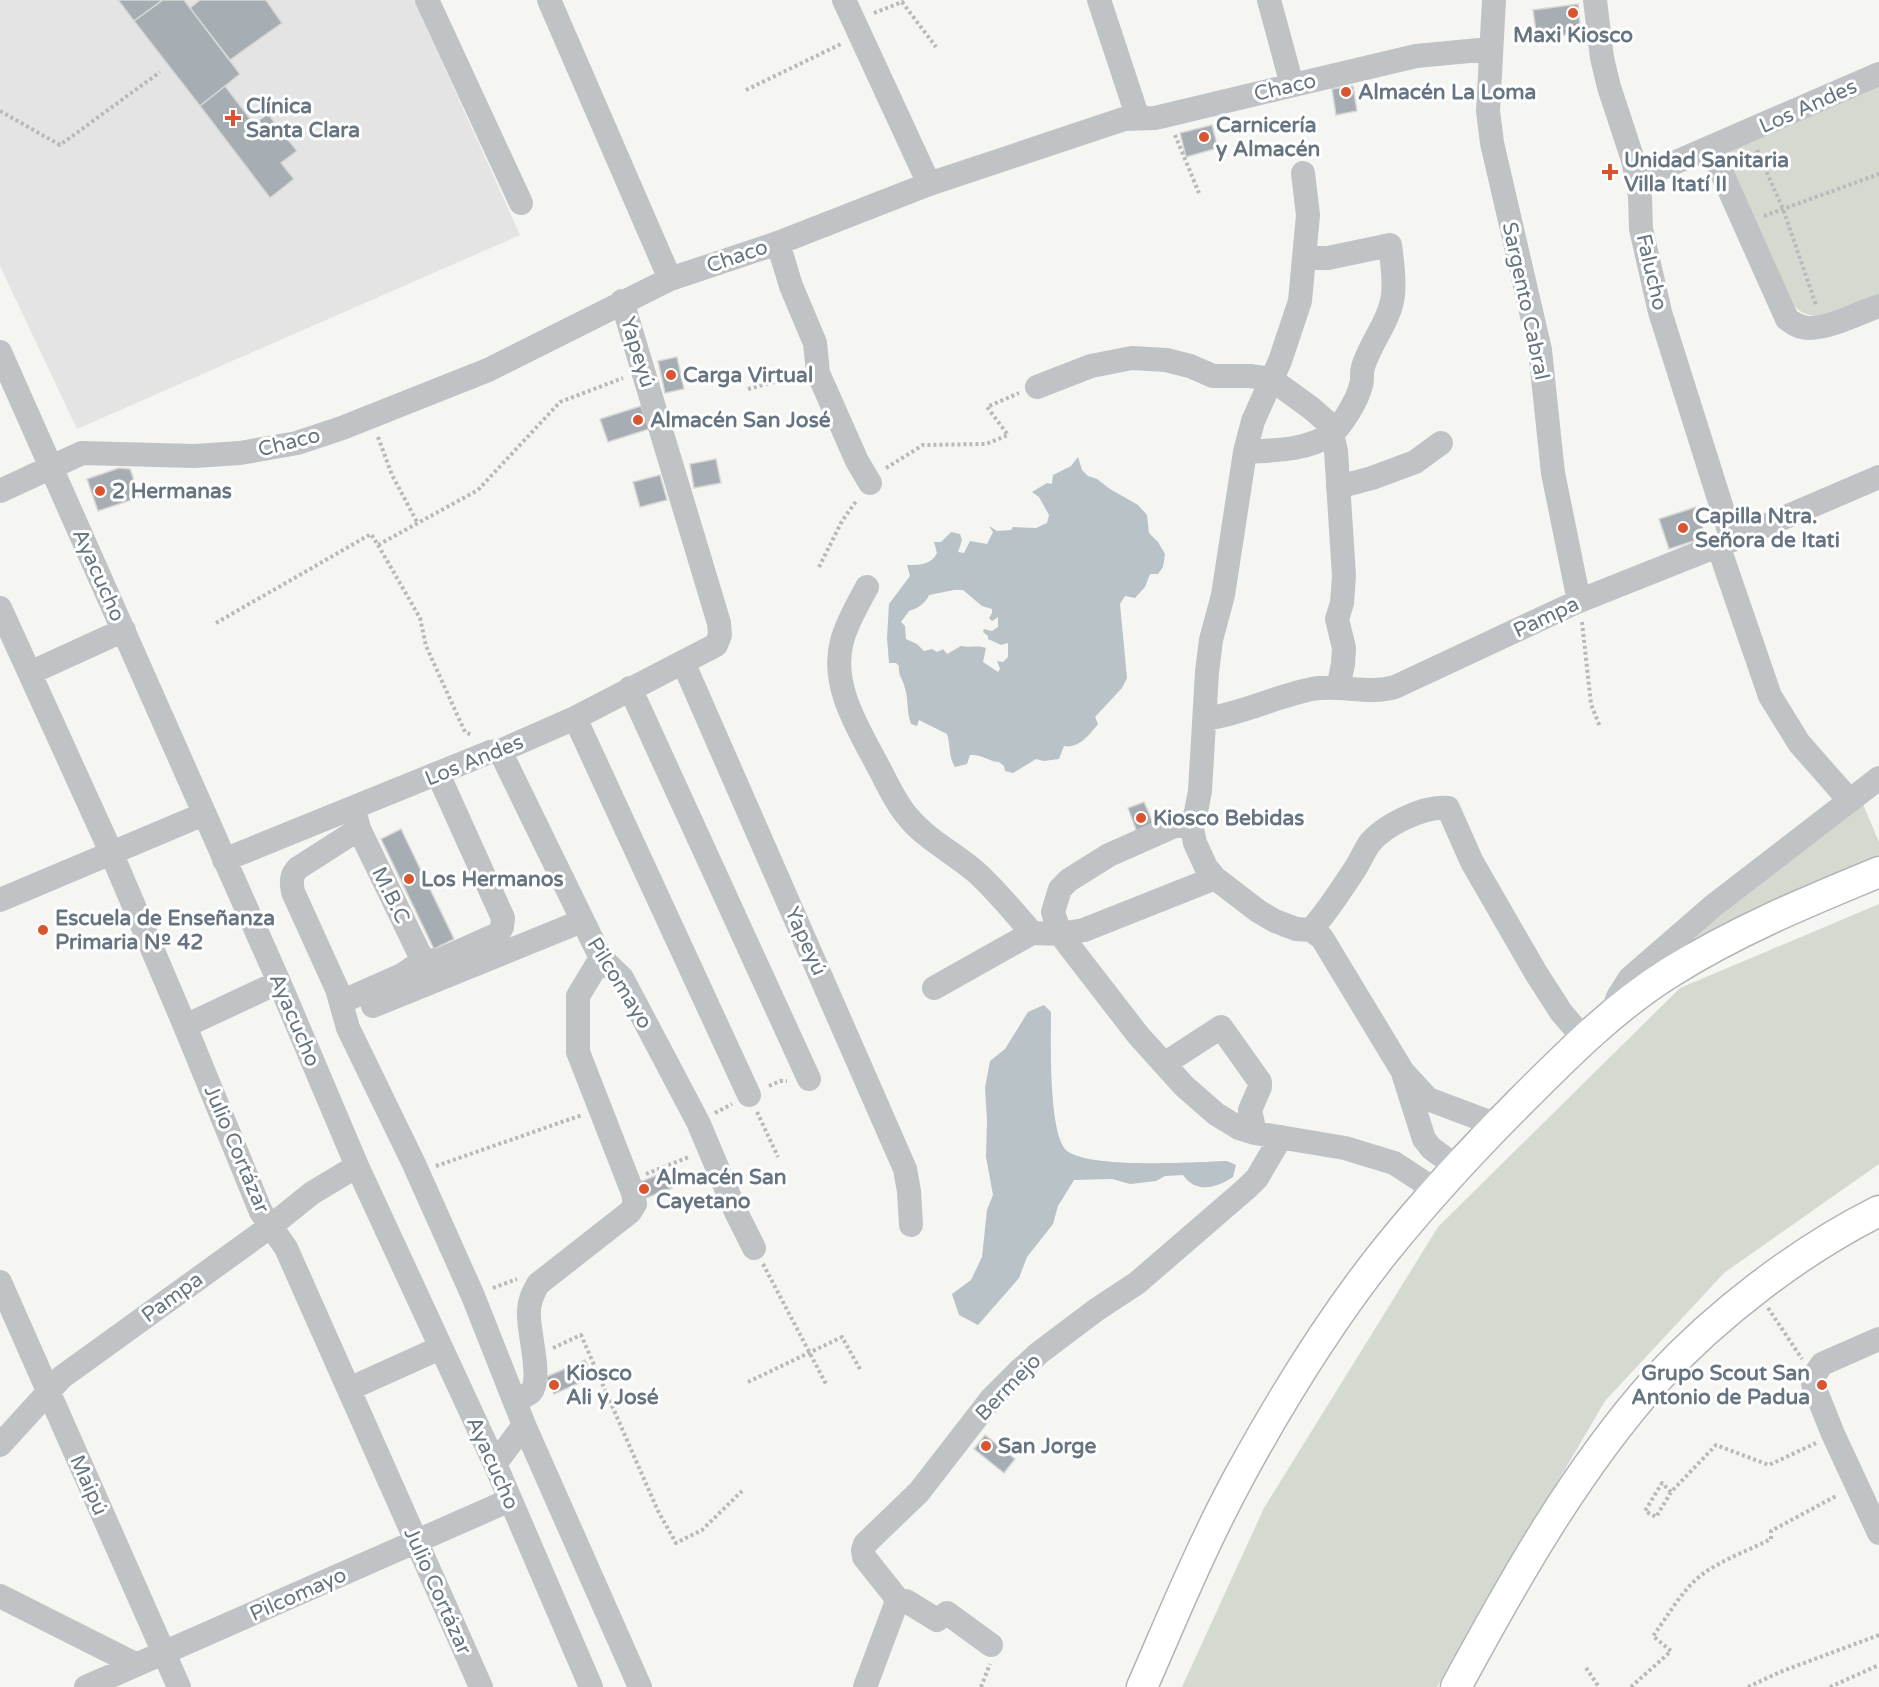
<svg xmlns="http://www.w3.org/2000/svg" width="1879" height="1687" font-family="'Varela Round',sans-serif">
	<style>
		.built { fill: #e3e4e3 }
		.green { fill: #d5dad1 }
		.water { fill: #b8c2c7; fill-rule: evenodd }
		.building { fill: #a6aeb3; stroke: #d7d7d5; stroke-width: 1.5 }
		.lines { fill: none; stroke-linecap: round; stroke-linejoin: round }
		.major-casing { stroke: #b0b5b8; stroke-width: 33 }
		.path { stroke: #b7babc; stroke-width: 4; stroke-dasharray: 3 3; stroke-linecap: butt }
		.minor { stroke: #bfc3c6; stroke-width: 24 }
		.major { stroke: #fff; stroke-width: 30 }
		.poi-dot { fill: #d8552f; stroke: #fff; stroke-width: 2 }
		.labels { text-anchor: middle; stroke-width: 6; stroke-linejoin: round; paint-order: stroke }
		.poi-label { font-size: 21px; font-weight: bold; fill: #667581; stroke: #fff; text-anchor: start }
		.street-label { font-size: 21px; fill: #667581; stroke: #fff }
	</style>
	<rect width="100%" height="100%" fill="#f5f5f2"/>
	<path class="built" d="M0,0h414l106,235 -443,194 -77,-163z"/>
	<path class="green" d="M1879,87v207l-57,21c-14,2 -23,-2 -31,-13l-67,-148z
		M1862,802l17,40v16l-230,111z
		M1879,904v260l-155,109 -119,128 -168,286h-255l82,-179 174,-281 242,-239z"/>
	<path class="water" d="M1078,457l4,13 6,6 9,3 13,10 28,16 9,10 2,18 9,9 7,12 -2,13 -5,7h-8l-5,13 -10,11 -10,-2 -5,8 7,74 -5,10 -27,29 3,7c-8,10 -19,25 -34,22l-5,13 -15,2 -8,-2 -23,14 -8,-2 -1,-5 -5,-4c-9,0 -17,-8 -29,-7l-3,9 -12,3c-7,-11 -4,-21 -8,-33l-28,-14 -2,6 -6,-2c-5,-13 -2,-26 -7,-39 -2,-7 -6,-10 -5,-19l-3,-3h-7l-2,-25 2,-34 21,-28 -3,-11c13,0 24,0 30,-12l-3,-11h7l10,-10 9,2 2,6 -4,12 6,1 6,-12 17,3 6,-12 -4,-6 8,5 14,-1 2,-3 23,1 11,-5 2,-8 -10,-18 -7,-5 15,-9 5,1 1,-9 18,-9zM954,590h9l19,16 10,3v4l-3,5 3,3 6,-4v10l-6,4 -8,-2 -1,3 5,4v3l13,6 7,-2v14l-5,5 -6,-1 3,8 -2,3 -15,-10 3,-14c-9,-3 -15,0 -25,-2l-14,8 -4,-5 -6,3 -5,-3 -8,2 -7,-7 -11,-5 -1,-13 -4,-4 8,-11c8,-2 17,-8 20,-16z
		M1044,1005l7,7c0,26 -3,124 16,139 24,18 127,11 160,10l9,4 -3,12c-16,11 -37,17 -50,-2l-18,1 -9,5 -26,3 -18,-5 -38,1 -16,26 -5,18 -26,33 -8,21 -41,47 -19,-10 -7,-21 19,-14 11,-23 5,-47 6,-15 -7,-38 1,-37 -2,-32 5,-27 15,-12 23,-37z"/>
	<path class="building" d="M118,0h42l1,1 -27,20z
		M163,0h21l56,74 -40,32 -66,-85z
		M200,0h66l16,23 -52,37 -40,-52z
		M1578,4l3,29 -44,6 -4,-29z
		M225,86l29,38 14,-10 29,37 -16,12 13,16 -24,19 -70,-92z
		M1353,86l4,25 -21,4 -4,-26z
		M1212,125l6,23 -32,9 -6,-24z
		M677,357l7,32 -19,4 -7,-32z
		M641,406l8,23 -41,13 -8,-23z
		M716,459l5,24 -27,5 -4,-24z
		M119,468l11,1 10,28 -42,14 -11,-32z
		M660,475l7,25 -27,7 -7,-25z
		M1696,507l10,30 -37,12 -10,-30z
		M1144,802l11,25 -17,8 -10,-27z
		M401,829l53,110 -20,10 -53,-110z
		M665,1172l7,16 -31,12 -6,-16z
		M585,1360l8,17 -39,17 -8,-17z
		M985,1435l30,24 -11,14 -30,-24z"/>
	<g class="lines">
		<defs>
			<path id="major" d="M1142,1687c31,-71 61,-144 98,-212 42,-77 90,-155 145,-224 42,-52 87,-101 134,-148 47,-47 93,-94 150,-130 67,-42 137,-71 210,-101
				M1456,1687c58,-107 119,-216 200,-307 61,-66 143,-129 223,-169"/>
		</defs>
		<use href="#major" class="major-casing"/>
		<path class="path" d="M874,13l28,-11 34,45
			M746,90l97,-47
			M0,111l60,34 100,-73
			M1175,135l24,58
			M1757,150l26,59 33,96
			M1764,216l115,-42
			M748,389l49,-13
			M378,437l14,38 25,47
			M886,468l37,-23 63,-1 22,-9 -21,-28 32,-14
			M378,545l42,73 6,28 39,86 7,3
			M819,567l23,-46 15,-21
			M1582,622l9,82 9,23
			M216,623l155,-89 7,11 100,-55 82,-88 63,-24
			M769,1086l11,-5h7
			M757,1112l21,45
			M715,1113l17,-9
			M436,1166l146,-51
			M646,1174l43,-17
			M763,1264l63,120
			M493,1288l24,-9
			M1768,1308l34,51
			M553,1348l28,-13 77,176 18,32 26,-13 40,-39
			M748,1382l94,-45 19,34
			M1671,1492l-9,-9 -17,28 11,6 15,-25 45,-47 53,20 47,-22
			M1586,1668l13,19
			M981,1687l9,-23
			M1631,1687l40,-36 -18,-15c15,-20 30,-48 51,-63 20,-14 45,-23 67,-34v-8l67,-36
			M1748,1687l32,-15 99,-37
			M1830,1687l49,-22"/>
		<path class="minor" d="M427,0l94,203
			M549,0l121,279
			M844,0l85,184
			M1099,0l39,118
			M1269,0l23,85
			M1494,0l-6,111 4,32 48,207 13,123 26,128
			M1595,0l7,58 7,29 24,73 7,36 1,33 19,83 72,228
			M1711,149l76,170c7,5 13,9 22,9 21,0 50,-15 70,-22
			M1303,173l5,42 -8,86 -20,60 -27,60 -8,31 -22,143 -12,45 -4,32 -7,119 -4,21 -5,12 4,19 11,24 9,11 43,33 17,10 21,8 15,1c17,-19 30,-40 44,-61 5,-8 9,-17 14,-25 15,-19 56,-39 79,-36l24,54 64,111 25,39 23,27
			M1637,179l242,-105
			M778,243l13,43 24,57 3,30 39,88 13,22
			M0,352l279,630 78,184 138,298 96,223
			M1037,387l54,-21 41,-8 34,2 24,6 23,10h37l21,3 40,29 16,14 5,12 4,17 8,125 -2,27 -5,16 7,29 -1,16 -5,24
			M1245,452c29,-2 59,-1 85,-17 11,-7 28,-36 31,-50 2,-5 0,-12 2,-18 7,-24 27,-46 30,-72 2,-17 -1,-33 -3,-50l-62,13h-24
			M1338,487l34,-9 43,-16 26,-19
			M0,491l82,-38 112,3 46,-3 57,-10 45,-15 146,-58 182,-91 108,-36 151,-59 195,-65 31,-1 261,-62 74,-7
			M1718,545l52,151 29,47 51,58
			M867,587c-9,17 -20,35 -25,54 -12,44 16,87 36,125 9,17 17,36 30,51 19,23 46,36 68,55 20,18 38,40 56,61
			M0,608l111,244 74,174 76,186 25,36 195,439
			M683,662l222,507 4,22 2,34
			M30,673l94,-43
			M630,688l179,391
			M575,718l174,377
			M1205,719c37,-5 71,-23 107,-30 28,-5 56,6 83,-2l184,-86 153,-61 147,-63
			M500,751l101,207 21,20 76,144 38,90 18,36
			M354,809l5,20 -61,39c-7,7 -7,14 -5,24l44,97 11,39 66,136 59,132 51,129 116,262
			M1191,824l-19,3 -63,28 -40,25 -9,9 -7,23 7,22 78,101 46,51 32,28 23,14 16,5 90,15 49,15 43,28
			M359,829l64,132
			M224,860l266,-108 10,-1 75,-33 141,-73 4,-10 -1,-12 -97,-322
			M0,900l204,-86
			M1311,930l11,8 81,134 25,27 69,26
			M934,988l98,-55 28,1 24,-4 131,-52
			M341,1002l61,-27 21,-14 17,-1 58,-26 4,-7 1,-9 -65,-144
			M373,1006l209,-85
			M1612,1013l6,-16 12,-19 83,-72 166,-128
			M185,1026l94,-44
			M1164,1064l57,-37 39,55v5l-10,23 5,23
			M1404,1076l20,63 7,9 27,20
			M0,1282l179,405
			M1879,1339l-57,25 -9,13v7l20,50 46,99
			M349,1389l91,-41
			M514,1400c6,-2 13,-4 17,-8 12,-14 -4,-63 -2,-81 0,-10 4,-18 9,-27l92,-72 5,-8 -2,-11 -55,-141v-56l23,-38
			M0,1445l62,-68 209,-151 41,-33 45,-27
			M495,1464l29,-39
			M0,1596l135,68
			M896,1604l10,-3 31,19 10,-7 44,32
			M86,1687l424,-187
			M865,1687l31,-83 -1,-8 -31,-39 -1,-7 2,-6 54,-52 72,-93 27,-27 21,-19 57,-43 41,-27 110,-95 10,-10 24,-41"/>
		<use href="#major" class="major"/>
	</g>
	<g class="poi-dot">
		<circle cx="1573" cy="13" r="6"/>
		<circle cx="1346" cy="92" r="6"/>
		<path d="M230 109h6v6h6v6h-6v6h-6v-6h-6v-6h6z"/>
		<circle cx="1204" cy="137" r="6"/>
		<path d="M1607 163h6v6h6v6h-6v6h-6v-6h-6v-6h6z"/>
		<circle cx="671" cy="375" r="6"/>
		<circle cx="638" cy="420" r="6"/>
		<circle cx="100" cy="491" r="6"/>
		<circle cx="1683" cy="528" r="6"/>
		<circle cx="1141" cy="818" r="6"/>
		<circle cx="409" cy="879" r="6"/>
		<circle cx="43" cy="930" r="6"/>
		<circle cx="644" cy="1189" r="6"/>
		<circle cx="554" cy="1385" r="6"/>
		<circle cx="1822" cy="1385" r="6"/>
		<circle cx="986" cy="1446" r="6"/>
	</g>
	<g class="labels">
		<g class="poi-label">
			<text x="1573" y="42" text-anchor="middle">Maxi Kiosco</text>
			<text x="1358" y="99">Almacén La Loma</text>
			<text x="246" y="113">Clínica<tspan x="246" dy="24">Santa Clara</tspan></text>
			<text x="1216" y="132">Carnicería<tspan x="1216" dy="24">y Almacén</tspan></text>
			<text x="1624" y="167">Unidad Sanitaria<tspan x="1624" dy="24">Villa Itatí II</tspan></text>
			<text x="683" y="382">Carga Virtual</text>
			<text x="650" y="427">Almacén San José</text>
			<text x="112" y="498">2 Hermanas</text>
			<text x="1695" y="523">Capilla Ntra.<tspan x="1695" dy="24">Señora de Itati</tspan></text>
			<text x="1153" y="825">Kiosco Bebidas</text>
			<text x="421" y="886">Los Hermanos</text>
			<text x="55" y="925">Escuela de Enseñanza<tspan x="55" dy="24">Primaria Nº 42</tspan></text>
			<text x="656" y="1184">Almacén San<tspan x="656" dy="24">Cayetano</tspan></text>
			<text x="566" y="1380">Kiosco<tspan x="566" dy="24">Ali y José</tspan></text>
			<text x="1810" y="1380" text-anchor="end">Grupo Scout San<tspan x="1810" dy="24">Antonio de Padua</tspan></text>
			<text x="998" y="1453">San Jorge</text>
		</g>
		<g class="street-label">
			<text transform="translate(1285 87) rotate(-13)" y="7">Chaco</text>
			<text transform="translate(1808 106) rotate(-24)" y="7">Los Andes</text>
			<text transform="translate(737 256) rotate(-19)" y="7">Chaco</text>
			<text transform="translate(1652 272) rotate(77)" y="7">Falucho</text>
			<text transform="translate(1526 301) rotate(78)" y="7">Sargento Cabral</text>
			<text transform="translate(638 352) rotate(73)" y="7">Yapeyú</text>
			<text transform="translate(289 442) rotate(-14)" y="7">Chaco</text>
			<text transform="translate(99 575) rotate(66)" y="7">Ayacucho</text>
			<text transform="translate(1546 617) rotate(-25)" y="7">Pampa</text>
			<text transform="translate(474 760) rotate(-22)" y="7">Los Andes</text>
			<text transform="translate(391 895) rotate(64)" y="7">M.B.C</text>
			<text transform="translate(806 941) rotate(66)" y="7">Yapeyú</text>
			<text transform="translate(620 983) rotate(58)" y="7">Pilcomayo</text>
			<text transform="translate(295 1020) rotate(67)" y="7">Ayacucho</text>
			<text transform="translate(237 1149) rotate(67)" y="7">Julio Cortázar</text>
			<text transform="translate(172 1297) rotate(-36)" y="7">Pampa</text>
			<text transform="translate(1008 1387) rotate(-46)" y="7">Bermejo</text>
			<text transform="translate(493 1463) rotate(66)" y="7">Ayacucho</text>
			<text transform="translate(89 1485) rotate(66)" y="7">Maipú</text>
			<text transform="translate(438 1591) rotate(66)" y="7">Julio Cortázar</text>
			<text transform="translate(298 1594) rotate(-24)" y="7">Pilcomayo</text>
		</g>
	</g>
</svg>
